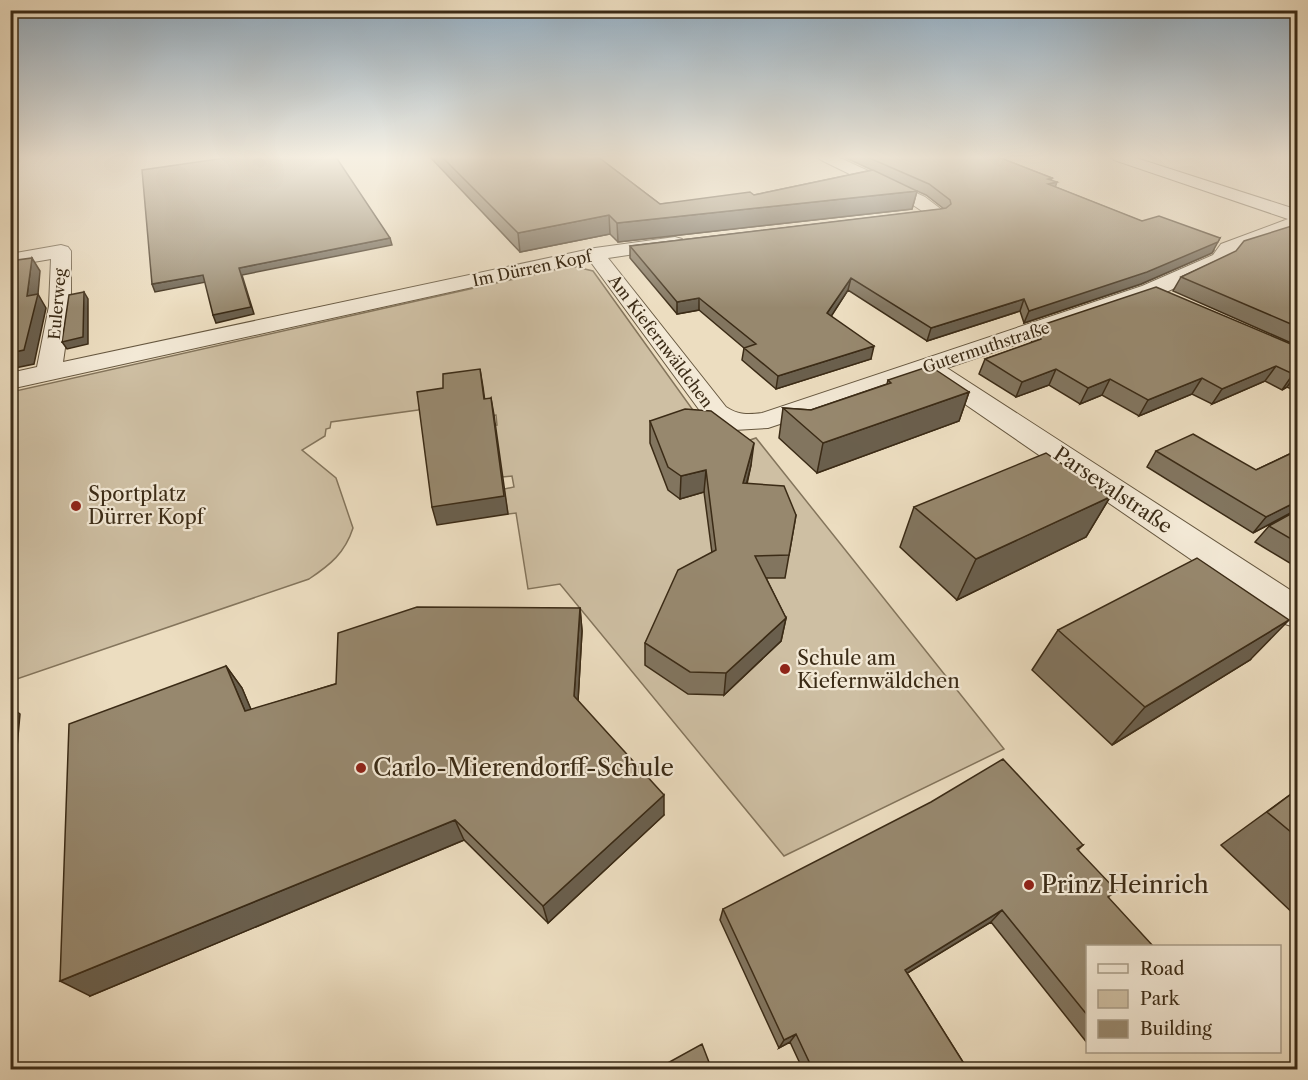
<svg xmlns="http://www.w3.org/2000/svg" width="1308" height="1080" font-family="'Libre Caslon Text',serif">
	<style>
		.green { fill: #cebfa3; stroke: #84755c; stroke-width: 1.5 }
		.lines { fill: none; stroke-linecap: round; stroke-linejoin: round }
		.minor-casing { stroke: #675840; stroke-width: 2 }
		.minor { fill: #f3e9d6; fill-rule: evenodd }
		.wall { fill: #82755f; stroke: #3b2b16; stroke-width: 1.5 }
		.shaded-wall { fill: #6a5f4d; stroke: #3b2b16; stroke-width: 1.5 }
		.building { fill: #97886e; stroke: #3b2b16; stroke-width: 1.5 }
		.poi-dot { fill: #8f2418; stroke: #f3e9d6; stroke-width: 2 }
		.labels { text-anchor: middle; stroke-width: 4.5; stroke-linejoin: round; paint-order: stroke }
		.far-street-label { font-size: 16px; fill: #3b2b16; stroke: #f3e9d6 }
		.street-label { font-size: 20px; fill: #3b2b16; stroke: #f3e9d6 }
		.poi-label { font-size: 20px; fill: #3b2b16; stroke: #f3e9d6; text-anchor: start }
		.near-poi-label { font-size: 24px; fill: #3b2b16; stroke: #f3e9d6; text-anchor: start }
	</style>
	<rect width="100%" height="100%" fill="#ecddc0"/>
	<filter id="stains"><feTurbulence type="fractalNoise" baseFrequency=".00333" numOctaves="4"/><feColorMatrix values="0 0 0 0 .2 0 0 0 0 .09 0 0 0 0 .02 0 0 0 .5 -.17"/></filter>
	<radialGradient id="worn" r=".72"><stop offset=".6" stop-color="#630" stop-opacity="0"/><stop offset="1" stop-color="#630" stop-opacity=".3"/></radialGradient>
	<path class="green" d="M572,266l21,5 102,142 40,32 21,-7 248,311 -220,107 -224,-272 -32,5 -12,-76 -8,1 -4,-25 10,-2 -2,-11 -10,1 -14,-51 9,-1 -1,-10 -9,1 -40,-25 -29,19 -87,12 -1,6 -4,1 -1,7 -23,14 34,28 17,50c-8,25 -23,37 -44,51l-298,102v-289z"/>
	<g class="lines">
		<defs>
			<path id="minor" d="M818,157h20l87,40 21,16 -3,4h-12l-18,-12 -92,-45z
				M1112,157h21l165,53v18l-63,24 -8,11 -69,33 -211,72 351,227v33l-13,-4 -361,-248 -156,52 -34,2 -16,-4 -12,-7 -116,-158 -580,128v-16l27,-6 12,-61 2,-47 -41,7v-12l51,-9 7,2 3,4v55l-8,56 532,-114 80,-11 7,2 3,4 -3,4 -74,11 118,149c12,8 22,8 36,6l380,-127 71,-31 8,-11 67,-25 -174,-59z"/>
		</defs>
		<use href="#minor" class="minor-casing"/>
		<use href="#minor" class="minor"/>
	</g>
	<path class="wall" d="M430,157h168l62,47 94,-9 118,-25 -28,-13h154l54,21 -1,2 4,7 159,63 -2,3 -71,31 -117,39 -4,-12 -93,30 -79,-51 -17,26 40,43 -95,30 -34,-29 2,-12 -45,-38 -22,4 -47,-56v-12l314,-37 -18,-14 -9,-4 -5,18 -294,33 -8,-8 -90,18z
		M1298,224v122l-125,-55 8,-14z
		M1036,327l262,20v45l-11,-5 -5,3 -17,-9 -53,23 -20,-10 -53,22 -37,-21 -22,9 -31,-19 -33,12 -37,-23 6,-15 46,-16z
		M888,380l81,12 -10,29 -142,52 -38,-35 4,-30 28,2 76,-26z
		M650,421l101,44 -4,19 49,31 -11,63h-19l20,40 -5,23 -57,54 -36,-1 -43,-29v-22l67,-90 -8,-61 -24,7 -12,-9 -18,-47z
		M1298,450v59l-45,24 -106,-66 9,-16 100,19z
		M1110,497l-24,40 -129,63 -57,-53 14,-40z
		M1298,512v56l-43,-26 14,-16z
		M580,608l2,23 -4,70 86,114 -116,108 -84,-83 -374,156 136,-330 16,22 9,22z
		M1058,630l192,30 -138,85 -80,-75z
		M1298,789v129l-77,-73z
		M1083,845l-5,5 31,48 -21,48v98l-97,-122 -84,51 61,97h-165l-13,-28 -11,6 -59,-128 3,-11z
		M1067,1063l5,7h-18z"/>
	<path class="shaded-wall" d="M10,157h10l-10,34z
		M1052,178l-3,6 8,-2 -4,11 -9,2 4,-16z
		M917,191l-5,18 -294,33 -1,-19z
		M609,215l1,19 -90,18 -2,-19z
		M390,238l2,7 -150,30 12,39 -38,9 -3,-8 26,-47z
		M1220,238l-8,15 -71,31 -117,39 5,-12z
		M32,258l8,13 -2,23 8,14 -12,56 -24,5v-16l17,-57z
		M203,275l3,7 -51,10 -3,-8z
		M851,278l-3,12 -23,36 2,-13z
		M84,292l4,7v45l-21,5 -5,-7z
		M699,298v12l-22,4v-12z
		M1024,299l-4,12 -93,30 4,-13z
		M874,346l-3,13 -95,30 2,-13z
		M1276,366l-11,15 -53,23 10,-15z
		M480,369l3,18 4,29 -3,-17z
		M1056,369l-7,16 -33,12 6,-15z
		M1298,372l-11,15 -5,3 11,-16z
		M1202,378l-10,16 -53,22 9,-16z
		M1110,379l-8,16 -22,9 8,-16z
		M969,392l-10,29 -142,52 6,-30z
		M491,398l3,17 14,99 -71,11 -5,-18z
		M754,443l-3,22 -10,41 2,-23z
		M706,470l-2,22 -24,7 1,-23z
		M1110,497l-24,40 -129,63 19,-41z
		M1298,501v8l-45,24 13,-16z
		M580,608l2,23 -5,87 -3,-22z
		M786,618l-5,23 -57,54 2,-22z
		M1289,620l-39,40 -138,85 33,-38z
		M226,666l16,22 19,45 -16,-22z
		M10,706l10,8 -10,111z
		M664,795v20l-116,108 -5,-17z
		M455,820l9,20 -374,156 -30,-15z
		M1002,910l-11,12 -95,58 9,-10z
		M796,1034l-6,8 -11,6 5,-8z"/>
	<path class="building" d="M232,157h104l54,81 -151,30 12,39 -38,8 -10,-40 -51,9 -10,-114z
		M442,157h156l62,47 90,-12 4,3 119,-25 44,21 -300,32 -8,-8 -91,18z
		M867,157h131l54,21 -4,1 9,3 -9,2 94,37 17,-5 61,22 -2,4 -71,30 -118,39 -5,-12 -93,29 -80,-50 -24,35 47,33 -96,30 -34,-28 12,-4 -57,-46 -22,4 -47,-56 310,-37 6,-1 5,-4 -1,-4 -21,-16z
		M1298,224v103l-117,-50 55,-26 8,-10z
		M32,258l-5,38 11,-2 -14,56 -14,3v-92z
		M1156,287l142,60v25l-5,2 -17,-8 -54,23 -20,-11 -54,22 -38,-21 -22,9 -32,-19 -34,13 -37,-23 56,-20 -5,-12z
		M84,292l-1,45 -21,5 7,-47z
		M930,366l39,26 -146,51 -40,-35 28,2 80,-27 -3,-3z
		M480,369l4,30 7,-1 13,98 -72,11 -15,-115 26,-4v-14z
		M685,409l26,2 43,32 -11,40 41,3 12,29 -7,40 -34,1 31,62 -60,55 -36,-1 -45,-29 33,-73 38,-20 -10,-80 -25,6 -13,-9 -18,-46z
		M1193,434l63,36 42,-20v51l-32,16 -110,-66z
		M1046,453l64,44 -134,62 -62,-52z
		M1296,511l2,1v31l-29,-17z
		M1197,558l92,62 -144,87 -87,-77z
		M417,607l163,1 -6,88 90,99 -121,111 -88,-86 -395,161 9,-257 157,-58 19,45 91,-27 2,-51z
		M1003,759l80,86 -6,4 40,42 -9,6 45,49h-65v70l-86,-106 -97,60 63,100h-155l-17,-36 -12,6 -61,-131 208,-107z
		M1298,789v49l-31,-26z
		M702,1044l10,26h-57z
		M1067,1063l5,7h-14z"/>
	<linearGradient id="sky" x2="0" y2="1"><stop stop-color="#91acc1"/><stop offset="0.51" stop-color="#f6f0e3"/><stop offset="1" stop-color="#f6f0e3" stop-opacity="0"/></linearGradient>
	<rect width="1308" height="308" fill="url(#sky)"/>
	<g class="poi-dot">
		<circle cx="76" cy="506" r="6"/>
		<circle cx="785" cy="669" r="6"/>
		<circle cx="361" cy="768" r="6"/>
		<circle cx="1029" cy="885" r="6"/>
	</g>
	<g class="labels">
		<g class="far-street-label">
			<text transform="translate(532 268) rotate(-12)" y="6">Im Dürren Kopf</text>
			<text transform="translate(57 304) rotate(-85)" y="6">Eulerweg</text>
			<text transform="translate(661 341) rotate(53)" y="6">Am Kiefernwäldchen</text>
			<text transform="translate(986 347) rotate(-18)" y="6">Gutermuthstraße</text>
		</g>
		<g class="street-label">
			<text transform="translate(1113 490) rotate(34)" y="7">Parsevalstraße</text>
		</g>
		<g class="poi-label">
			<text x="88" y="501">Sportplatz<tspan x="88" dy="23">Dürrer Kopf</tspan></text>
			<text x="797" y="665">Schule am<tspan x="797" dy="23">Kiefernwäldchen</tspan></text>
		</g>
		<g class="near-poi-label">
			<text x="373" y="776">Carlo-Mierendorff-Schule</text>
			<text x="1041" y="893">Prinz Heinrich</text>
		</g>
	</g>
	<rect width="1308" height="1080" fill="none" stroke="#ecddc0" stroke-width="36"/>
	<rect x="12" y="12" width="1284" height="1056" fill="none" stroke="#3b2b16" stroke-width="3"/>
	<rect x="18" y="18" width="1272" height="1044" fill="none" stroke="#3b2b16" stroke-width="1.5"/>
	<rect x="1086" y="945" width="195" height="108" fill="#f3e9d6" stroke="#a99d89" stroke-width="1.5"/>
	<rect x="1098" y="964" width="30" height="9" fill="#f3e9d6" stroke="#a99d89" stroke-width="1.5"/>
	<text x="1140" y="975" font-size="18" fill="#3b2b16">Road</text>
	<rect x="1098" y="990" width="30" height="18" fill="#cebfa3" stroke="#a99d89" stroke-width="1.5"/>
	<text x="1140" y="1005" font-size="18" fill="#3b2b16">Park</text>
	<rect x="1098" y="1020" width="30" height="18" fill="#97886e" stroke="#a99d89" stroke-width="1.5"/>
	<text x="1140" y="1035" font-size="18" fill="#3b2b16">Building</text>
	<rect width="100%" height="100%" filter="url(#stains)"/>
	<rect width="100%" height="100%" fill="url(#worn)"/>
</svg>
